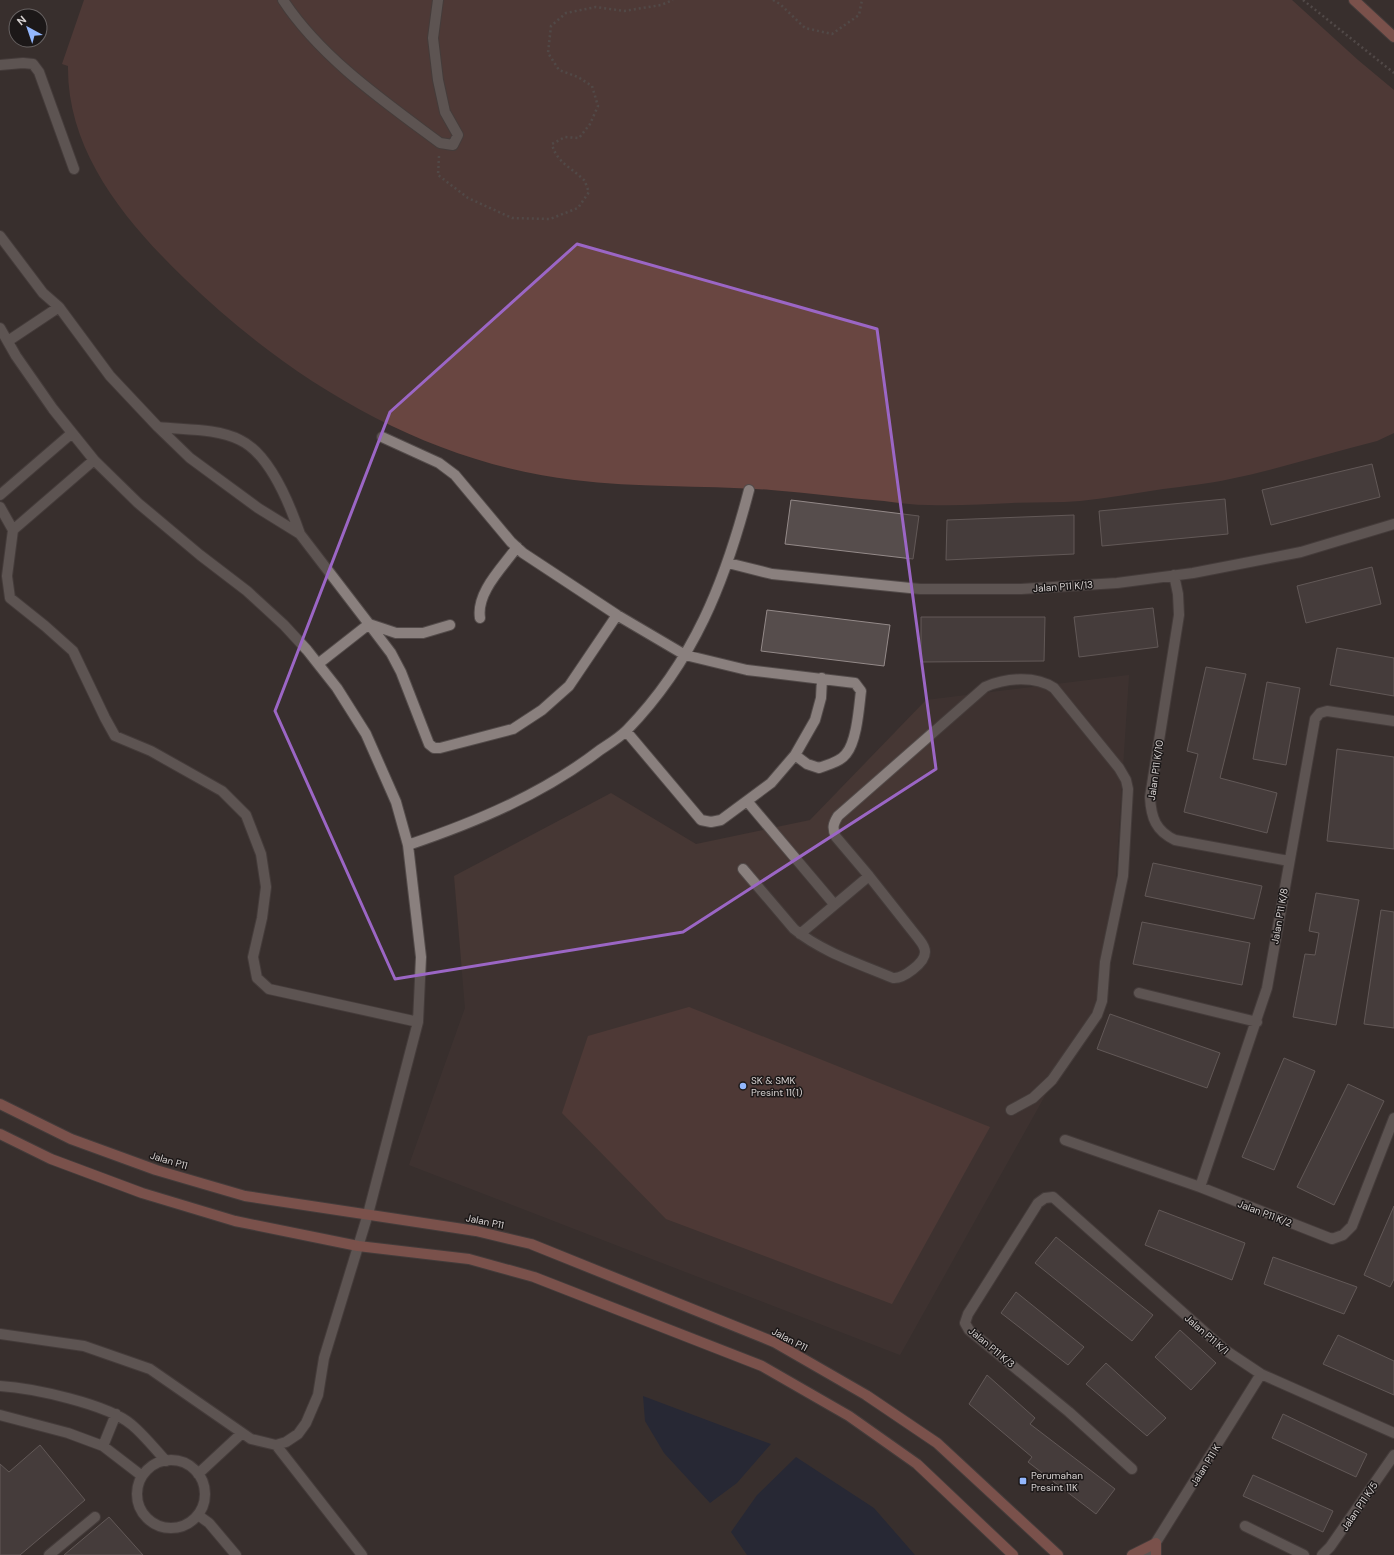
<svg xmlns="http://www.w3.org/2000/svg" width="1394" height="1555" font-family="'DM Sans',sans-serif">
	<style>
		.built { fill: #463734 }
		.green { fill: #694641 }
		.water { fill: #12203c }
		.building { fill: #564d4c; stroke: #948a89 }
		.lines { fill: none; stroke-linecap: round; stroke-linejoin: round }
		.minor-casing { stroke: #534b4a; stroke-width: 12 }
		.major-casing { stroke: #534b4a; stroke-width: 12 }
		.path { stroke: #6f6867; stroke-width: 2.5; stroke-dasharray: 2 3; stroke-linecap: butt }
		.minor { stroke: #8a807e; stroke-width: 10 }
		.major { stroke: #cb7b70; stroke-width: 10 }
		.marked { fill: none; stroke: #9b66c5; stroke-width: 3; stroke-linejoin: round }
		.poi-dot { fill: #93b7fd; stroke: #1c1818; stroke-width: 1.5 }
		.labels { text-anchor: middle; stroke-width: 3; stroke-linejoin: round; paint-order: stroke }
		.street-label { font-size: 10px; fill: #d7d2d1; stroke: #1c1818 }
		.poi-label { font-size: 10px; fill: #d7d2d1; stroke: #1c1818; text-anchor: start }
	</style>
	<rect width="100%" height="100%" fill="#382f2e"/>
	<path class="built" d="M1129,675l-20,306 -209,374 -491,-190 56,-157 -11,-132 157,-83 85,51 114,-24 116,-120z"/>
	<path class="green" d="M84,0h1208l66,60 36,30v343l-17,8c-49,12 -98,28 -147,38 -22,5 -45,7 -67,10 -28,4 -55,9 -83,12 -22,2 -45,1 -68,2 -27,1 -55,3 -83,2 -15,0 -30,-2 -45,-4 -38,-3 -75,-8 -113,-11 -66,-5 -132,-2 -197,-10 -150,-18 -282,-98 -389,-201 -59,-57 -118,-127 -117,-213l-6,-2z
		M689,1007l301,120 -98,177 -226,-85 -104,-106 26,-77z"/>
	<path class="water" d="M643,1396l128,48 -34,39 -27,20 -46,-50 -19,-32z
		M796,1457l78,51 41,47h-168l-16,-23 26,-37z"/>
	<path class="building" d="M1372,464l8,33 -109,28 -9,-35z
		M1225,499l3,35 -126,12 -3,-35z
		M791,500l128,16 -6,43 -128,-15z
		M1074,515v39l-128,6 1,-40z
		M1372,567l9,37 -75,19 -9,-37z
		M1153,608l5,39 -79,10 -5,-40z
		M767,610l123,15 -6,41 -123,-15z
		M921,617h124l-1,44 -123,1z
		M1337,648l57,10v38l-64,-11z
		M1206,667l40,7 -26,104 57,15 -10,40 -83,-21 14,-58 -11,-3z
		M1267,682l33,6 -14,77 -33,-6z
		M1337,749l57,8v92l-67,-8z
		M1153,863l109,23 -8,33 -109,-23z
		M1316,893l43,7 -23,125 -43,-8 12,-63 10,1 4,-22 -10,-2z
		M1381,910l13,2v116l-30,-4z
		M1142,922l108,21 -8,42 -109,-21z
		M1110,1014l110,39 -13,35 -110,-39z
		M1284,1058l31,13 -41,99 -32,-13z
		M1348,1084l36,17 -50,104 -37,-18z
		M1394,1206v73l-4,8 -26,-12z
		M1159,1210l86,33 -13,37 -87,-35z
		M1056,1237l97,78 -21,26 -97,-78z
		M1273,1257l84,30 -13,27 -80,-30z
		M1016,1292l68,55 -16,18 -67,-52z
		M1180,1330l36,33 -25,27 -36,-33z
		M1338,1335l56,26v34l-71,-31z
		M1106,1363l60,55 -19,18 -61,-52z
		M987,1375l48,43 -5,6 85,65 -19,25 -68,-52 4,-5 -63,-53z
		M1283,1414l84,40 -11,23 -84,-39z
		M40,1445l45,55 -65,55h-20v-91l9,8z
		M1253,1475l80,36 -10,21 -80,-36z
		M109,1517l34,38h-79z"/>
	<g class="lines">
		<defs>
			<path id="minor" d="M283,0c38,58 102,102 157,143l13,2 5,-10 -13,-23 -7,-32 -5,-42 5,-38
				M0,65l23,-2 10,1 6,8 35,97
				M0,236l43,57 16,14 51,69 48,51 32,31 68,50 42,26 69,90 -51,40
				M0,328l16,28 37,53 41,51 44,43 62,52 47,36 37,34 23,25 30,38 29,46 30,68 12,43 13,112 -3,65 -50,192 -44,144 -6,37 -12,28 -8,11 -12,8 -10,3 -25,-6 -101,-70 -66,-23 -84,-12
				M8,341l51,-34
				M158,427c26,3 58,1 82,13 30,14 50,65 60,94
				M382,437l57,26 16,12 56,67 12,11 94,62 68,40 62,15 108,13 6,8c-2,16 -4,50 -15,63 -6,8 -19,11 -27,14l-12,-4 -12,-9
				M0,495l72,-62
				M0,507l13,23 -6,46 3,22 35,28 28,25 32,67 10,18 36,15 71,40 24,24 15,39 5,33 -4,31 -9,39 4,21 12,11 149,33
				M13,530l81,-70
				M728,563l44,11 148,15h101l96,-6 76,-10 108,-21 93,-28
				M1174,575l4,19 1,21 -29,182c1,21 6,34 25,43l114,21
				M480,618c-4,-26 23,-51 37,-71
				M369,624l22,29 10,19 28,72 5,4h6l73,-19 29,-19 27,-24 48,-71
				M369,624l27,9h27l27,-8
				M626,731l75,89 10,2 10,-2 50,-37 24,-28 20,-35 6,-22 1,-20
				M747,801l87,103
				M408,845c68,-23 135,-51 192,-95 9,-6 19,-12 27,-20 67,-69 98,-148 122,-240
				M743,869l51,60c28,23 66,35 99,49 10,1 32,-15 32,-26 0,-6 -4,-10 -7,-14l-49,-62 -69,58
				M869,876l-33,-39c-4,-9 -3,-13 2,-21l147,-129c20,-9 50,-12 69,1l65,80 7,12 2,9 -5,87 -18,86 -3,39 -5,14 -45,65 -19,18 -22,12
				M1139,993l118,29
				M1065,1140l135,47 132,52 11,-4 9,-9 42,-108
				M1200,1187l67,-199 48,-269 5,-6 7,-2 67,10
				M0,1386c32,2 108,18 132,39 12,10 23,24 34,36
				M0,1415l68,18 35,13 39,30
				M276,1445l86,110
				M103,1446l13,-32
				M137 1494a34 34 0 1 1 68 0a34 34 0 1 1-68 0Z
				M1132,1469l-63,-57 -100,-82 -4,-7 3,-9 70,-111 7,-5 8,-1 172,153 36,24 133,59
				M198,1474l43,-40
				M198,1515l11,8 27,32
				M1245,1526l59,29
				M49,1555l46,-38
				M1148,1555l113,-181
				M1322,1555l8,-8 64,-92"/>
			<path id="major" d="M1354,0l40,37
				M0,1104l71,35 85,31 89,26 231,35 55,13 243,98 92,53 71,48 121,112
				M0,1134l51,25 91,34 93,28 123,25 111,13 65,18 228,89 87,50 68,48 96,91
				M1132,1555l24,-12v12"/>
		</defs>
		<use href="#minor" class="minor-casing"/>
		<use href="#major" class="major-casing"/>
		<path class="path" d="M773,0l7,4 25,24 27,6 27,-19 3,-15
			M1303,0l91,73
			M439,156l-1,19 30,23 44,20 38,1 28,-11 11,-16c-2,-4 -3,-9 -5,-12 -12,-12 -28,-18 -32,-36l13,-7 14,1 11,-14 8,-18 -6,-20 -14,-9 -19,-7 -11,-17 3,-27 15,-13 30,-6 28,4 37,-6 12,-5"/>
		<use href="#minor" class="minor"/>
		<use href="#major" class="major"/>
	</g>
	<path d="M0 0H1394V1555H0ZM577,244l300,85 59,440 -253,163 -288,47 -120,-268 115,-299z" fill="#382f2e" fill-opacity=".55" fill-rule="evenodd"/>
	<path class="marked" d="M577,244l300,85 59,440 -253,163 -288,47 -120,-268 115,-299z"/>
	<g class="poi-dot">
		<circle cx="743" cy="1086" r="4"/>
		<rect x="1019" y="1477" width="8" height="8" rx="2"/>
	</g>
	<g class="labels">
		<g class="street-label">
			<text transform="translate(1063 586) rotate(-4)" y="4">Jalan P11 K/13</text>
			<text transform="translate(1155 770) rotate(-82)" y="4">Jalan P11 K/10</text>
			<text transform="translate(1279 916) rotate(-80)" y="4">Jalan P11 K/8</text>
			<text transform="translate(169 1160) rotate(17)" y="4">Jalan P11</text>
			<text transform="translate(1265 1213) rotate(21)" y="4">Jalan P11 K/2</text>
			<text transform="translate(485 1221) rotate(12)" y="4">Jalan P11</text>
			<text transform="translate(1207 1334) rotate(41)" y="4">Jalan P11 K/1</text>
			<text transform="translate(790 1339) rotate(28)" y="4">Jalan P11</text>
			<text transform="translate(992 1347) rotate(40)" y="4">Jalan P11 K/3</text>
			<text transform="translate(1205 1465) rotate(-58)" y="4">Jalan P11 K</text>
			<text transform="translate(1359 1506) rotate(-56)" y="4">Jalan P11 K/5</text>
		</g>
		<g class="poi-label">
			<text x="751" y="1084">SK &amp; SMK<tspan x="751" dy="12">Presint 11(1)</tspan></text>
			<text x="1031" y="1479">Perumahan<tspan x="1031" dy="12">Presint 11K</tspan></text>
		</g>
	</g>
	<g transform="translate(28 28) rotate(320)"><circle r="19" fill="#1c1818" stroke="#676262"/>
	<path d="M0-3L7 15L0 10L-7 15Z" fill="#93b7fd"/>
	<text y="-6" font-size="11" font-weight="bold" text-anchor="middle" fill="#d7d2d1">N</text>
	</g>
</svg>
